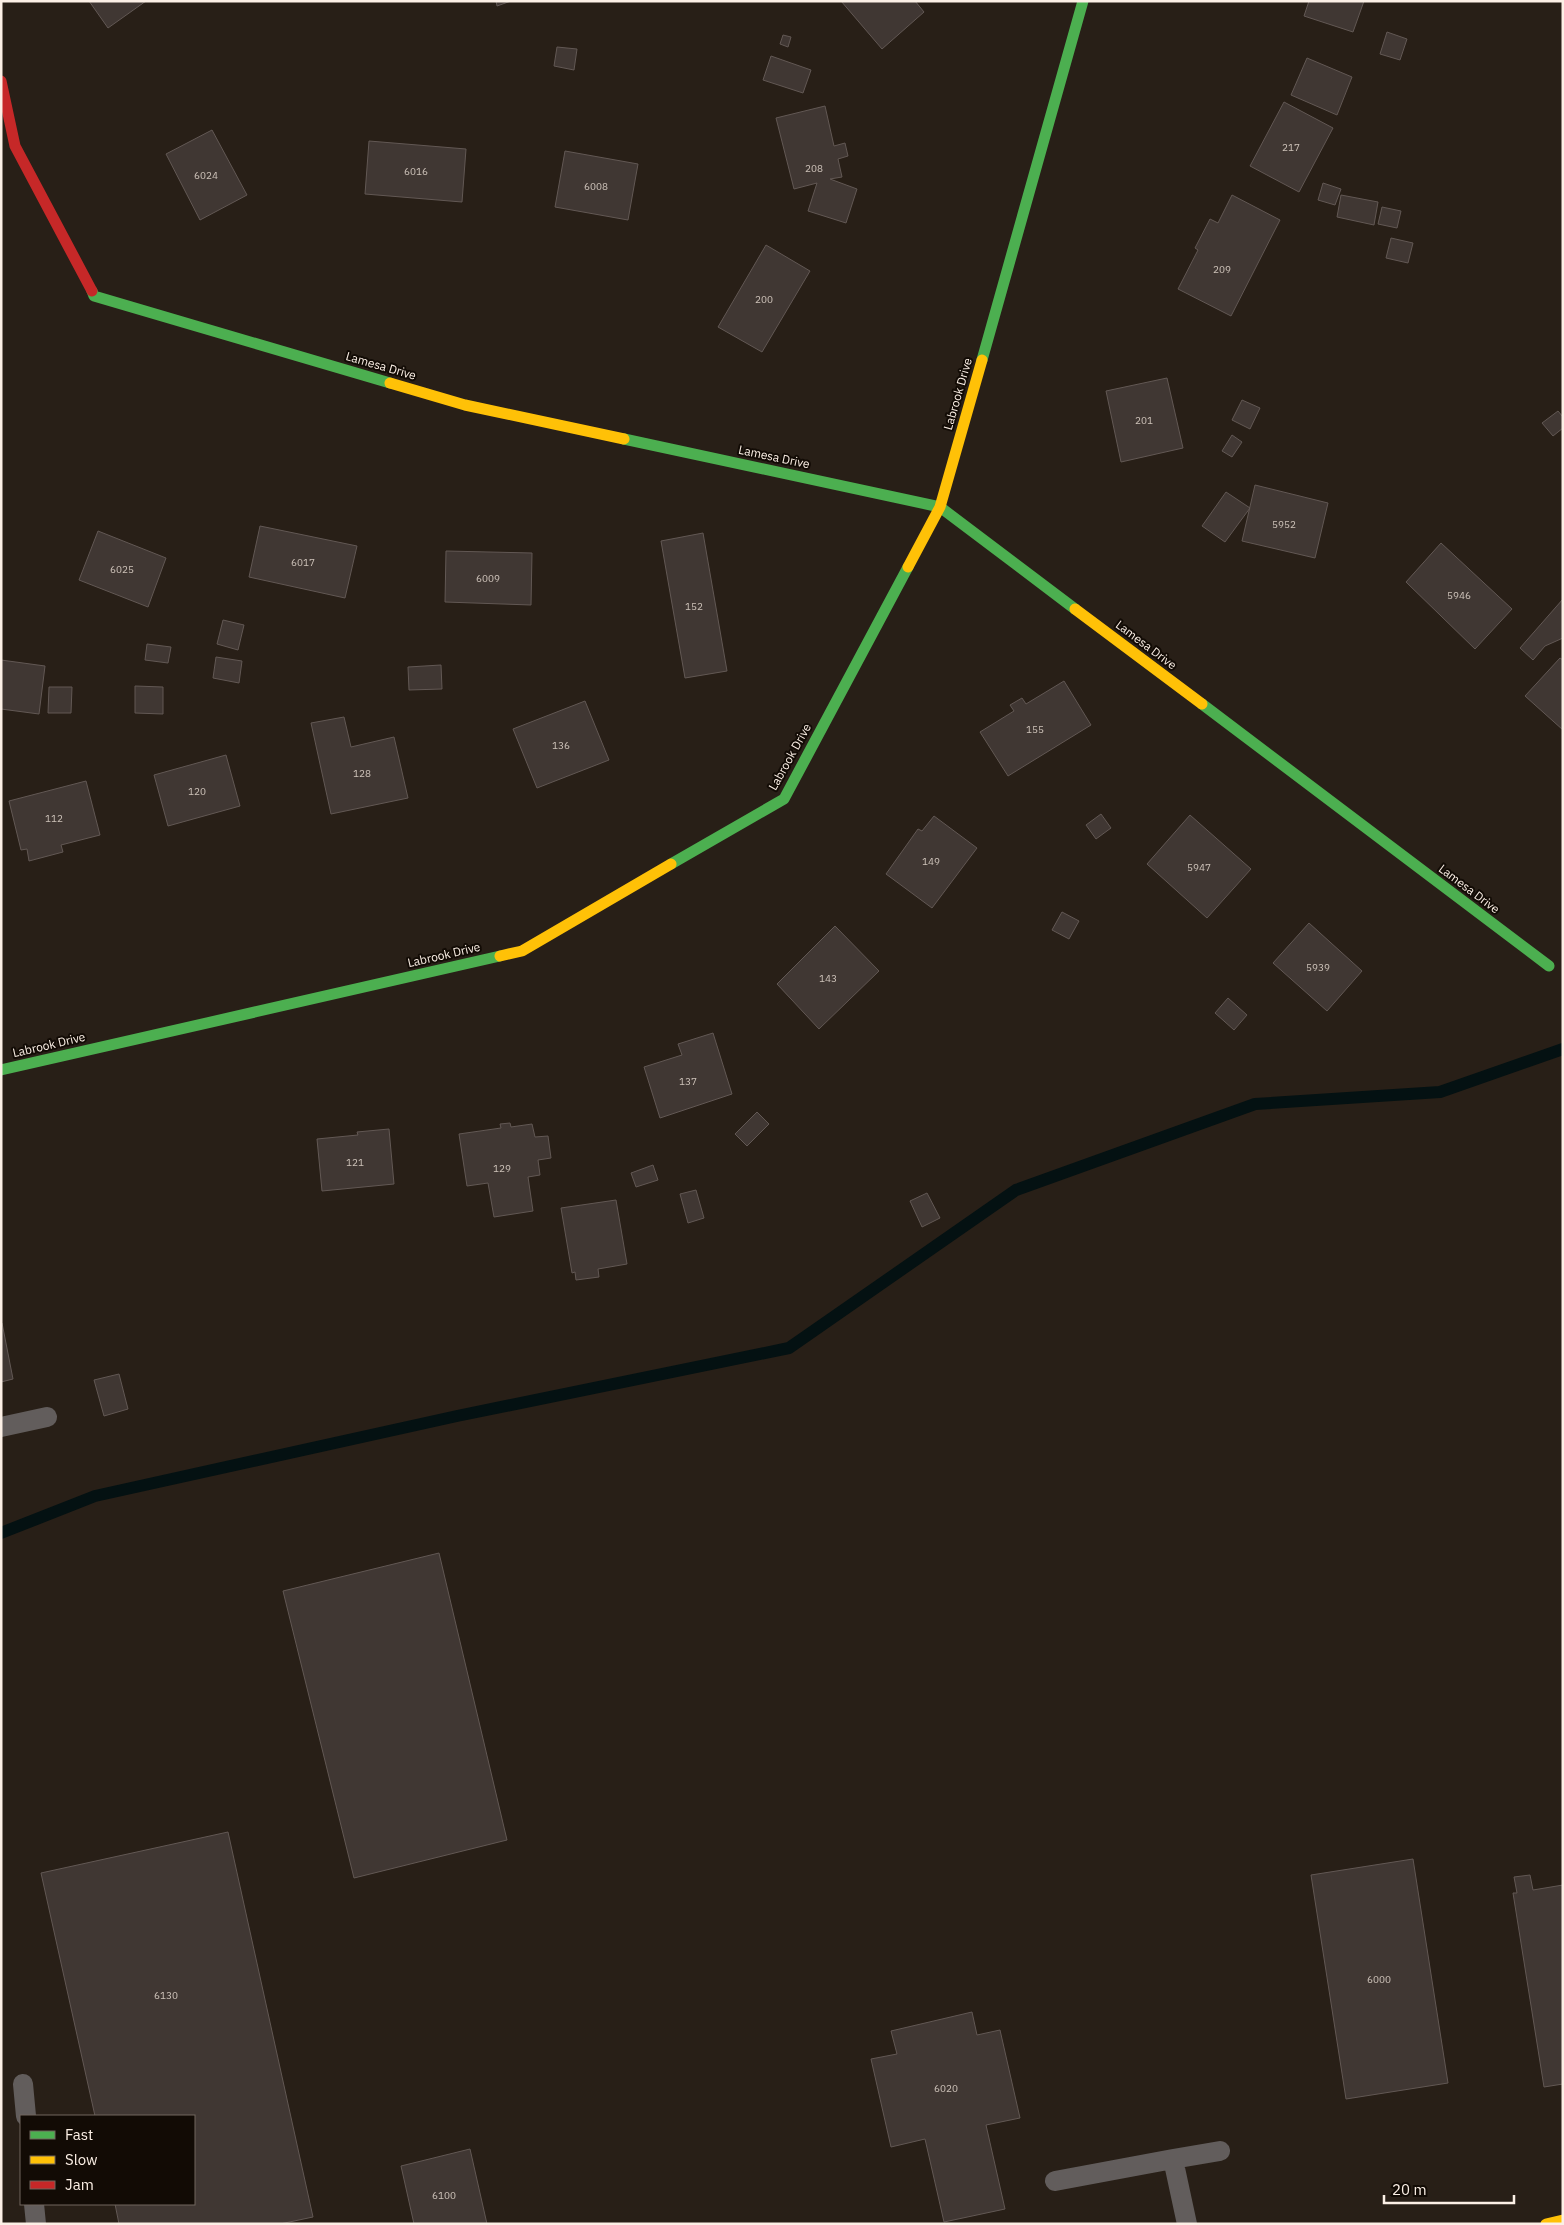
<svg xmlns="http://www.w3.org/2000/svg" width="1564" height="2225" font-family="'IBM Plex Sans',sans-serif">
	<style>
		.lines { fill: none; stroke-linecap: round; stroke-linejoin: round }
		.stream { stroke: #041112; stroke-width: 12 }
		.building { fill: #403733; stroke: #625854 }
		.lane { stroke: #625d5c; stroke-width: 20 }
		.fast { stroke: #4caf50; stroke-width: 11 }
		.slow { stroke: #ffc107; stroke-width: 11 }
		.jam { stroke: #c62828; stroke-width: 11 }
		.labels { text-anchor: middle; stroke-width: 4; stroke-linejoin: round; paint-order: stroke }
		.number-label { font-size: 10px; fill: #cdc2b9 }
		.street-label { font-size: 12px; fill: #fcf0e6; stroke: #120b05 }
	</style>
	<rect width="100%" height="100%" fill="#281f17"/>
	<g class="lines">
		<path class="stream" d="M1,1533l94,-37 362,-80 332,-68 227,-158 239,-86 185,-12 123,-43"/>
	</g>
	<path class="building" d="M89,1h57l-38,27z
		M496,1h15l-14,5z
		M841,1h74l9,11 -42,37z
		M1309,1h55l-11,31 -49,-16z
		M1387,32l20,7 -7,21 -20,-6z
		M783,35l8,2 -3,10 -8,-3z
		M557,47l20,2 -3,21 -20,-4z
		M771,56l40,14 -8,23 -40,-13z
		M1307,58l45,19 -15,38 -46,-20z
		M1284,102l49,26 -34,64 -49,-26z
		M825,106l9,40 11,-3 3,13 -10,3 4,18 -12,2 27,10 -11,34 -38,-12 9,-28 -23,6 -18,-71z
		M212,130l35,65 -47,25 -34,-66z
		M369,141l97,8 -4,53 -97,-8z
		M565,151l73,13 -10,56 -73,-13z
		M1323,183l18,6 -6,16 -17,-5z
		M1232,195l48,25 -49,96 -53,-27 20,-39 -3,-2 15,-29 8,4z
		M1341,195l37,7 -4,23 -37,-8z
		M1382,207l19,4 -4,17 -19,-4z
		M1391,238l22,5 -5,20 -22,-5z
		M766,245l44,26 -48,81 -44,-25z
		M1167,378l16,70 -62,14 -15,-71z
		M1242,400l18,8 -10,21 -18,-9z
		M1558,411l5,6v11l-10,8 -11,-13z
		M1232,435l10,7 -10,15 -10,-6z
		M1255,485l73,18 -13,55 -73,-17z
		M1226,492l24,16 -25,34 -23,-16z
		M260,526l97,20 -12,52 -96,-21z
		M98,531l68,27 -18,49 -69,-27z
		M703,533l24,138 -42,7 -24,-137z
		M1441,543l71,66 -37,40 -69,-67z
		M446,551l86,2 -1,52 -86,-3z
		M1563,599v39l-18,8 -12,14 -13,-12z
		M223,620l21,5 -6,25 -21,-6z
		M147,644l24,3 -3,16 -23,-3z
		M216,657l26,4 -3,22 -26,-5z
		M1560,658l3,2v70l-38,-34z
		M1,660l44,6 -6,48 -38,-5z
		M441,665l1,24 -33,1 -1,-23z
		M1064,681l27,44 -83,51 -28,-44 34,-21 -4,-6 12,-7 4,6z
		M135,686l28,1v27l-28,-1z
		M49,687h23l-1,26h-23z
		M585,701l24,59 -72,28 -24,-59z
		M344,717l7,30 43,-10 14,61 -77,16 -20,-91z
		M226,755l14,51 -72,20 -14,-51z
		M86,781l14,54 -39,10 2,7 -34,9 -2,-12 -6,1 -12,-49z
		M1101,814l10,14 -15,11 -10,-14z
		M1190,815l61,54 -44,49 -60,-54z
		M934,816l43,32 -45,60 -46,-34 32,-45 4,2z
		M1062,912l17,9 -10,18 -17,-9z
		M1309,923l53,48 -35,40 -54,-48z
		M835,926l44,45 -60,58 -42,-45z
		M1228,998l19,17 -13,15 -19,-17z
		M713,1033l19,61 -72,24 -16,-51 38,-12 -4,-11z
		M757,1112l12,12 -22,22 -12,-12z
		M510,1123l1,4 21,-3 3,13 13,-1 3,22 -13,2 2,15 -12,2 5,34 -39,6 -6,-34 -21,3 -8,-52 42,-6 -1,-4z
		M389,1129l5,55 -72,7 -5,-52 41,-4 -1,-3z
		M653,1165l5,15 -22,7 -5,-14z
		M696,1190l8,28 -16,5 -8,-29z
		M927,1193l13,25 -18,9 -12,-26z
		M616,1200l11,64 -29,5 1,8 -23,3 -1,-8 -3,1 -11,-65z
		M2,1323l11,56 -12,3v-58z
		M119,1374l9,35 -24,7 -10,-36z
		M439,1553l68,287 -153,38 -71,-287z
		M228,1832l85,385 -33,7h-161l-4,-20h79v-88h-99l-54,-243z
		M1413,1859l35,224 -102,16 -35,-224z
		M1530,1875l3,15 30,-5v199l-19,3 -31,-194h4l-3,-16z
		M972,2012l5,23 23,-5 20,88 -34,7 19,84 -61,13 -19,-83 -34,8 -20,-88 26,-5 -6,-23z
		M470,2149l17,75h-73l-13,-58z"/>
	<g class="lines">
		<path class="lane" d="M1,1427l46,-10
			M23,2084l3,32
			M1055,2181l118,-22
			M34,2204l2,20
			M1187,2224l-14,-65 47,-8"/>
		<path class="fast" d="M92,291l2,5 296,87
			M982,360l101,-359
			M624,439l316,68 135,102
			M1202,704l347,262
			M671,864l113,-65 124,-232
			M1,1070l499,-114"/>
		<path class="slow" d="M390,383l75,22 159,34
			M908,567l32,-60 42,-147
			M1075,609l127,95
			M500,956l22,-5 149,-87
			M1546,2224l17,-4"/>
		<path class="jam" d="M1,81l14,65 77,145"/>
	</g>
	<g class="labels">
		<g class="number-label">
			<text x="1291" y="151">217</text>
			<text x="814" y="172">208</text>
			<text x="416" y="175">6016</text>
			<text x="206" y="179">6024</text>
			<text x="596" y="190">6008</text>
			<text x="1222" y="273">209</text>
			<text x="764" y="303">200</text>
			<text x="1144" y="424">201</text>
			<text x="1284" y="528">5952</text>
			<text x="303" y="566">6017</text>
			<text x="122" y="573">6025</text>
			<text x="488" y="582">6009</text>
			<text x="1459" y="599">5946</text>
			<text x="694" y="610">152</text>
			<text x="1035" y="733">155</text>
			<text x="561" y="749">136</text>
			<text x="362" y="777">128</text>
			<text x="197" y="795">120</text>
			<text x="54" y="822">112</text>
			<text x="931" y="865">149</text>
			<text x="1199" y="871">5947</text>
			<text x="1318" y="971">5939</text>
			<text x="828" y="982">143</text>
			<text x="688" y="1085">137</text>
			<text x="355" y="1166">121</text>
			<text x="502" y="1172">129</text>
			<text x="1379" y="1983">6000</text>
			<text x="166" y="1999">6130</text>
			<text x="946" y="2092">6020</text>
			<text x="444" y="2199">6100</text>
		</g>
		<g class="street-label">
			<text transform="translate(381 366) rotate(16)" y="4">Lamesa Drive</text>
			<text transform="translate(958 394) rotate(-74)" y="4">Labrook Drive</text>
			<text transform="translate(774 457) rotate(12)" y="4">Lamesa Drive</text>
			<text transform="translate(1146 645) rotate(37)" y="4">Lamesa Drive</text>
			<text transform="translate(790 757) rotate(-61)" y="4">Labrook Drive</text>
			<text transform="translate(1469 889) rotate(37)" y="4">Lamesa Drive</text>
			<text transform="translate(444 955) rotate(-13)" y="4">Labrook Drive</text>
			<text transform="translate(49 1045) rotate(-13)" y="4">Labrook Drive</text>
		</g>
	</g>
	<rect width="1564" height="2225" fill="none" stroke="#fcf0e6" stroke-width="5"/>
	<rect x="20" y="2115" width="175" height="90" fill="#120b05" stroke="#70675f"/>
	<rect x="30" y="2131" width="25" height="8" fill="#4caf50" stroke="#70675f"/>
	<text x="65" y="2140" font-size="15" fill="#fcf0e6">Fast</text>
	<rect x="30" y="2156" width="25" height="8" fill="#ffc107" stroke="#70675f"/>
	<text x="65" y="2165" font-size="15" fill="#fcf0e6">Slow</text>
	<rect x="30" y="2181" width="25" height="8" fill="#c62828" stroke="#70675f"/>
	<text x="65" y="2190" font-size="15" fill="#fcf0e6">Jam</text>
	<path d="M1384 2195v8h130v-8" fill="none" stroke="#fcf0e6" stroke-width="2.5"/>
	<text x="1392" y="2195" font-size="15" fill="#fcf0e6" stroke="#120b05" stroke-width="4" paint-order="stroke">20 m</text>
</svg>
